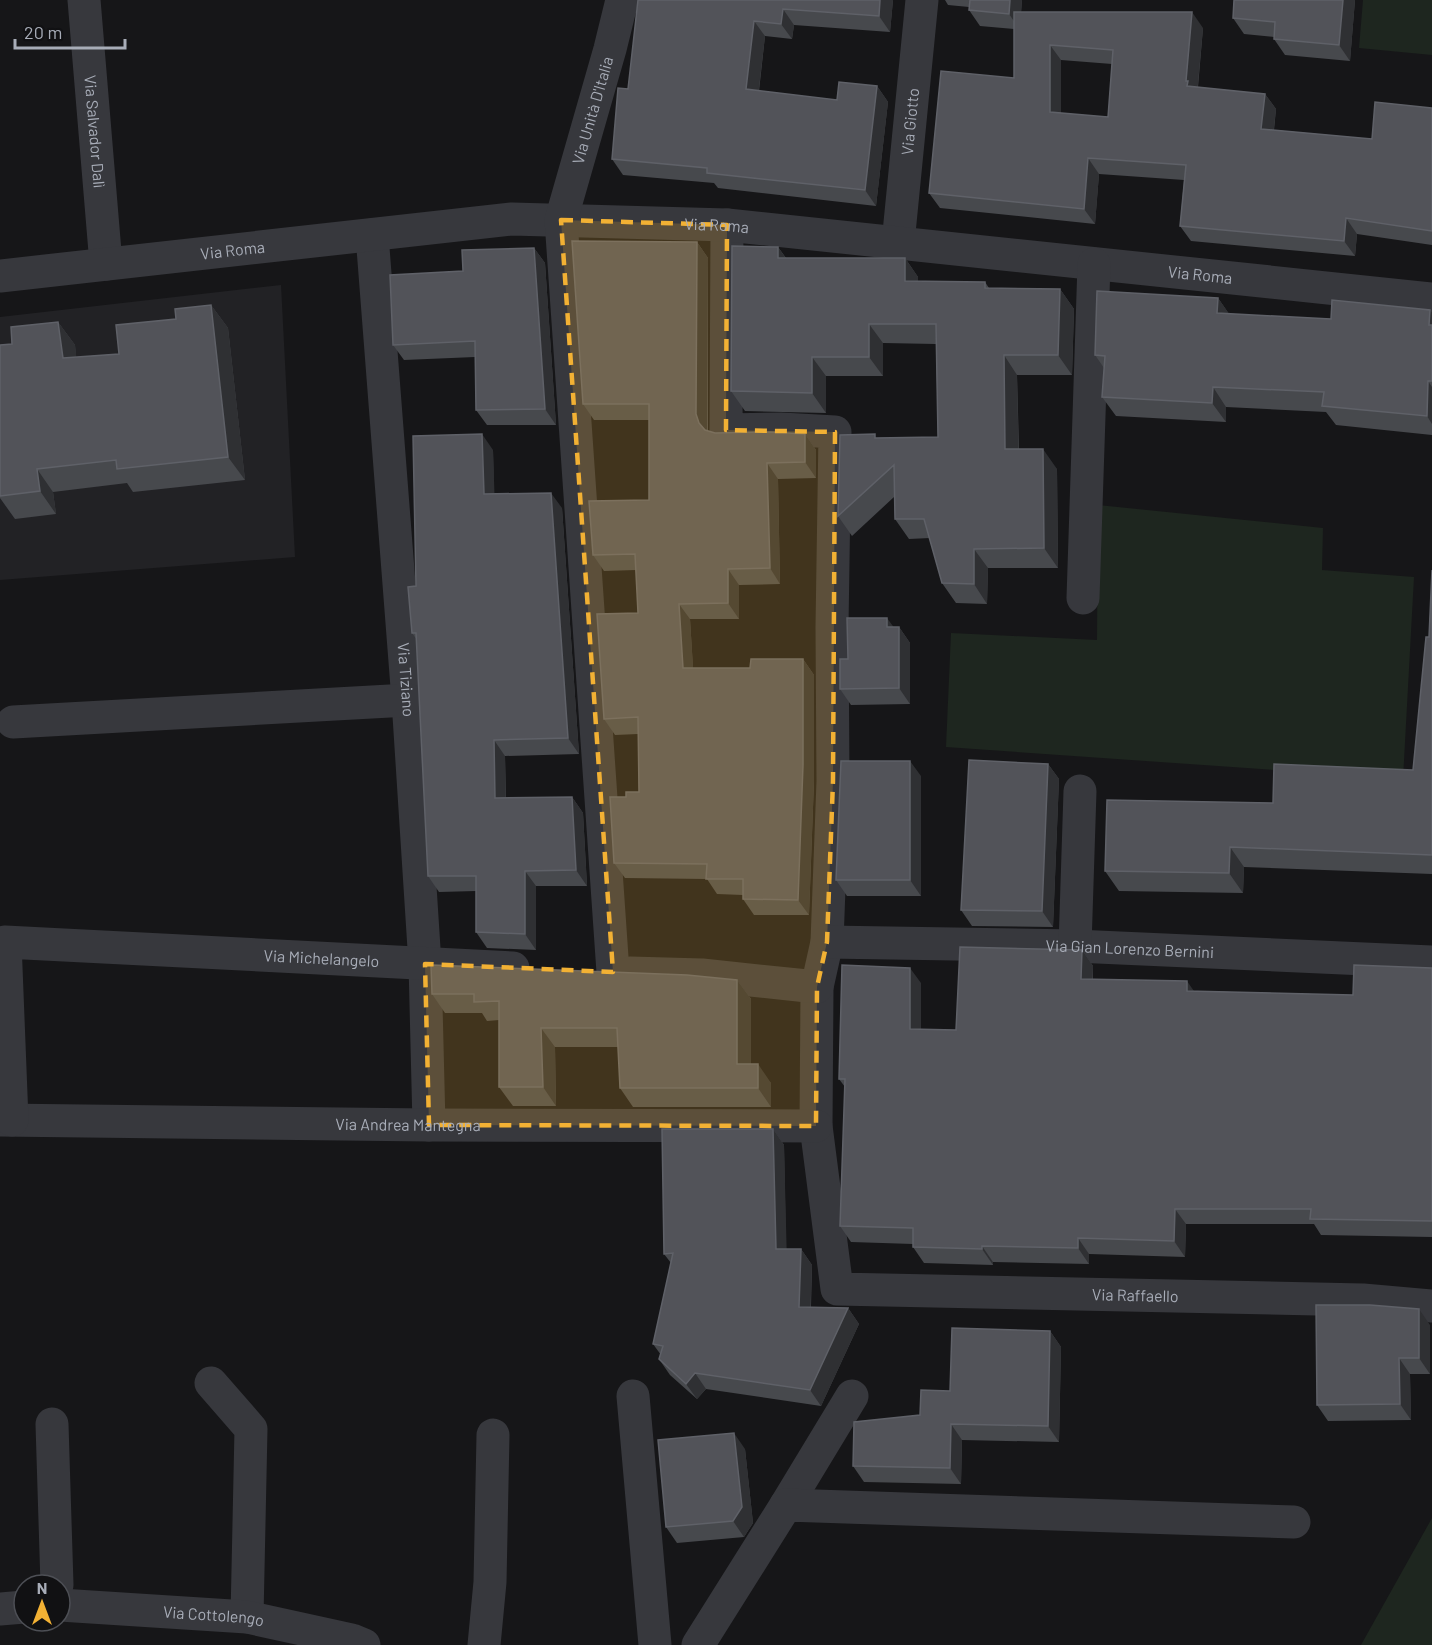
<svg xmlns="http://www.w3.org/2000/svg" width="1432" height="1645" font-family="Barlow,sans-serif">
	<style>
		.built { fill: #222225 }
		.green { fill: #1e261f }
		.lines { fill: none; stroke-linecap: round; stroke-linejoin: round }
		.minor { stroke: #37383d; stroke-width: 33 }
		.wall { fill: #47494d; fill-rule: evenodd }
		.shaded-wall { fill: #2f3033 }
		.building { fill: #525359; stroke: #5f6168; stroke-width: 1.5; fill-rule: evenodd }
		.marked { fill: #f2b134; fill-opacity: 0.2; stroke: #f2b134; stroke-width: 4.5; stroke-dasharray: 12 8; stroke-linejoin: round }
		.labels { text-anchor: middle; stroke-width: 4.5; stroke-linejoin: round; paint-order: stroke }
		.street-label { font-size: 16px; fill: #a8adb8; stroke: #111113 }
	</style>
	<rect width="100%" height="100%" fill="#161618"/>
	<path class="built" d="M281,285l14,272 -295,23v-263z"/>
	<path class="green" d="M1363,0h69v55l-73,-7z
		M1098,505l225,23 -1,42 92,7 -11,202 -457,-32 5,-114 146,7z
		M1432,1518v127h-71z"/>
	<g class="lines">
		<g class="minor">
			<path id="s1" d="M84,0l22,264"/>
			<path id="s2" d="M727,225l-1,205 55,-1 54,3 -3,195 1,154 -6,161 -10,45 -1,139 21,163 526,11 69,6"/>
			<path id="s3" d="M372,235l36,465 17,264 4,161"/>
			<path id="s4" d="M898,243l24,-243"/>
			<path id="s5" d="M0,276l512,-57 215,6 705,74"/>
			<path d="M1083,598l11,-334"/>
			<path d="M13,722l395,-22"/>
			<path id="s6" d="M827,942l248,4 357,16"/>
			<path d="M1075,946l5,-155"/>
			<path id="s7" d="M613,972l-52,-752 49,-171 12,-49"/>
			<path d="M630,973l72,2 115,12"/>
			<path id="s8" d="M0,1120l429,5 387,1"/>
			<path id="s9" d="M12,1120l-7,-178 508,26"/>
			<path d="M211,1383l40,46 -4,188"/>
			<path d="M633,1396l22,249"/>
			<path d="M52,1424l5,161"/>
			<path d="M786,1505l66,-109"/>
			<path id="s10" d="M60,1605l187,12 105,23 12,5"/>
			<path d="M0,1609l24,-2"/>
			<path d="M484,1645l6,-63 3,-147"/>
			<path d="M698,1645l88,-140 508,17"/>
		</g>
	</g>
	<path class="wall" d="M638,0h255l-3,32 -96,-7 -2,14 -27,-3 -6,55 78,9 40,-14 11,16 -12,104 -158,-18 -4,-5 -91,-8 -11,-16 16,-70z
		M945,0h77l-1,12 182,16 -5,59 67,7 11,15 -2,21 98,9 60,-31v137l-75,-11 -2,22 -164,-15 -11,-15 4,-46 -85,-6 -4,50 -155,-16 -11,-15 85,-115v-49l-34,-3 -11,-16v-3l-21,-2zM1061,60l51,4 -4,53 -47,-4z
		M1234,0h121l-5,61 -65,-6 -11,-16v-2l-30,-3 -11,-16z
		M697,242l11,16v173l7,2 90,1 11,16v28l-38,1 2,105 -41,1v34h-49l3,49h57l53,-9 11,16v106l-5,134h-55l-11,-16v-4l-26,-1 -10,-15 -82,-1 -11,-15 12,-66 13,-5 -1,-58 -23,1 -11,-16 34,-106 -2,-43 -32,1 -11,-16 56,-55v-80h-55l-11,-16z
		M778,247l8,11h119l13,19v5h67l4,6 71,1 14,20 -2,66h-55l2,74 38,20 1,99h-70l-1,36 -31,-1 -14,-20 -12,-45 -21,1 -14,-20 -1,-22 -42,39 -14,-20 40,-78 60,-1 -2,-93 -53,-1v33h-57v37l-81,-2 -14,-20z
		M534,248l11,15 11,162h-69l-11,-15 -1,-53 -71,3 -11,-15 70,-74z
		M1218,298l11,16 102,5 99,-9 2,2v123l-96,-10 -10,-13 -100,-5v15l-110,-6 -14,-19 2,-29 -9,-13z
		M211,305l17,23 17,152 -112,12 -6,-9 -74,9 3,22 -41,5 -15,-21v-153l12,-1 46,-22 17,23 1,12 43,-3 57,-35z
		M493,450l1,44 68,14 17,246 -74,2 1,42 66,-1 11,16 4,73h-51v64l-49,-2 -11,-16v-41l-37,1 -11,-16 -11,-236 -5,-7 4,-47z
		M1432,570v304l-188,-7 -1,26 -124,-2 -14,-20 168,-68 140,-33 16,-133z
		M894,627h5l11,16v61l-59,1 -11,-16 8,-30z
		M1048,764l11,15 -6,148 -81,-1 -11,-16z
		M921,776v120h-74l-11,-16z
		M1082,950l11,16v14l102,11 158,4 79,-27v269l-111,-2 -7,-11h-128l-1,33 -96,-3v10l-96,-2v3l-69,-2 -11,-16v-3l-62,-2 -11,-16 5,-139 -6,-8 82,-96v47h35z
		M737,980l14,19v65l20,19v24h-138l-13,-19 -2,-41h-63l1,59h-43l-14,-19v-67l-12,1 -5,-8h-37l-13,-19z
		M773,1129l11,16 2,104h15l11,16 -1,42 37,1 11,16 -38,82 -115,-17 -9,10 -27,-24 -11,-16 2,-4 -8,-11 18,-81 -7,-9z
		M1430,1325v49h-20l1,46 -83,1 -11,-16z
		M1050,1331l11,16 -2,95 -97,-2 -1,44 -97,-2 -11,-16 67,-51 30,-24z
		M745,1449l8,74 -9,14 -67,6 -11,-16z"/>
	<path class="shaded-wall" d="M880,0h13l-3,32 -11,-16z
		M1010,0h12l-2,30 -11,-16z
		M1343,0h12l-5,61 -11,-16z
		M783,9l11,16 -2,14 -11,-15z
		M1192,12l11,16 -6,66 -10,-8 -1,-5z
		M754,21l11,15 -8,69 -11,-16z
		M1050,45l11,15v68l-11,-16z
		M877,86l11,16 -12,104 -11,-16z
		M1265,94l11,15 -4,36 -11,-16z
		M1088,158l11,16 -4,50 -11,-15z
		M1346,218l11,16 -2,22 -11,-15z
		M697,242l11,16 -1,172 3,9 -11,-16 -3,-9z
		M778,247l14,20 -14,-9z
		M534,248l11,15 11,162 -11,-16z
		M905,258l13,19v24l-13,-20z
		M1060,289l14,20 -2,66 -14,-20z
		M1218,298l14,20 -15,-5z
		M211,305l17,23 17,152 -17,-23z
		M1430,310l2,2v18l-3,-5z
		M58,322l17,23 4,36 -16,-23z
		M869,324l14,19v33l-14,-19z
		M1004,355l13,20 2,94 -14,-20z
		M812,357l14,19v37l-14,-20z
		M1428,381l4,6v37l-5,-8z
		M1213,387l13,20v15l-14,-19z
		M482,434l11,16 2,60 -11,-16z
		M805,434l11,16v28l-11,-16z
		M1043,449l14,20 1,99 -14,-20z
		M767,463l11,16 2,105 -10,-16z
		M37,469l16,23 3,22 -16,-23z
		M551,493l11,15 17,246 -11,-16z
		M974,549l14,19 -1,36 -13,-20z
		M728,569l11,16v34l-11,-16z
		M679,604l11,15 4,64 -11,-15z
		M887,618l11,15 -11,-6z
		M899,627l11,16v61l-11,-16z
		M803,659l11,16v106l-5,134 -11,-15z
		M494,740l11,16 1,57 -11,-15z
		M910,761l11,15v120l-11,-16z
		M1048,764l11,15 -6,148 -11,-16z
		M572,797l11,16 4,73 -11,-16z
		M1230,847l14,20 -1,26 -14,-20z
		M525,871l11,15v64l-11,-16z
		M1082,950l11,16 -1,29 -11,-16z
		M910,968l11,15v62l-11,-16z
		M737,980l14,19v84l-14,-19z
		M1187,981l11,16 -11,-6z
		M541,1028l14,19 1,59 -13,-19z
		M758,1064l13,19v24l-13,-19z
		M773,1129l11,16 3,119 -11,-15z
		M1175,1209l11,15 -1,33 -11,-16z
		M1078,1238l11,16v10l-11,-16z
		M982,1246l11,16v3l-11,-16z
		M801,1249l11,16 -2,57 -11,-15z
		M848,1308l11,16 -38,82 -11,-16z
		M1419,1309l11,16v49l-11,-16z
		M1050,1331l11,16 -2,95 -11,-16z
		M1399,1358l11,16 1,46 -11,-16z
		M695,1373l11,16 -9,10 -11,-15z
		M951,1424l11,16 -1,44 -11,-16z
		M734,1433l11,16 8,74 -9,14 -11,-16z"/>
	<path class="building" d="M638,0h242l-1,16 -96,-7 -2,15 -27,-3 -8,68 91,11 2,-18 38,4 -12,104 -158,-17v-5l-95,-9 6,-71 10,1z
		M970,0h40l-1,14 -40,-4z
		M1234,0h109l-4,45 -65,-6 1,-17 -42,-4z
		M1014,12h178l-6,69h2l-1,5 78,8 -4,35 111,10 3,-37 57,6v123l-86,-13 -2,23 -164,-15 6,-61 -98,-7 -4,51 -155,-16 12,-122 73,7zM1050,45l63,5 -5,67 -58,-5z
		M572,241l125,1 -1,172 3,9 6,7 10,3 55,-1 35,2v28l-38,1 3,105 -42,1v34l-49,1 4,64h67l1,-9h52v106l-5,135 -55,-1v-20h-37l1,-15 -93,-1 -4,-66h16v-5h13l-1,-75 -34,2 -7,-105 41,-1 -3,-59 -42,1 -4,-54 60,-1v-96h-66z
		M732,246l46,1v11h127v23l80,1v6l75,1 -2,66h-54l1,94h38l1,99 -70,1v35l-32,-1 -18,-64h-29l-1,-54 -56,51 2,-81 35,-1v4l63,-1 -2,-113h-67v33h-57v36l-81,-2z
		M534,248l11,161 -69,1 -1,-69 -82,4 -3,-70 73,-4 -1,-21z
		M1097,291l121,7 -1,15 114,6 1,-19 98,10 -1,15h3v56h-4l-1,35 -105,-10 2,-14 -111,-5 -1,16 -110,-6 3,-41 -10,-1z
		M211,305l17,152 -111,12 -1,-9 -79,9 3,22 -40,5v-151l12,-1 -1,-17 47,-5 5,36 56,-4 -3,-29 60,-6 -1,-10z
		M482,434l2,60 67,-1 17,245 -74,2 1,58 77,-1 4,73 -51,1v63l-49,-2v-56h-48l-12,-243h-4l-4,-46 8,-1 -3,-150z
		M1432,570v285l-202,-8 -1,26 -124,-2 2,-71 166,3 1,-39 139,6 13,-133h3z
		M847,618h40v9h12v61l-59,1v-30h8z
		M969,760l79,4 -6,147 -81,-1z
		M841,761h69v119h-74z
		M960,947l122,3 -1,29 106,2v10l166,4 1,-30 78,3v253l-122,-2 1,-10h-136l-1,32 -96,-3v10l-96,-2v3l-69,-2v-19l-73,-2 5,-147h-6l3,-114 68,3v61l46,1z
		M431,965l256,10 50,5v84h21v24h-138l-3,-60h-76l2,59h-44v-86l-25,1v-8h-42z
		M662,1129h111l3,120h25l-2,58 49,1 -38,82 -115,-17 -9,11 -27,-25 4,-13 -10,-2 20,-91 -9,1z
		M1316,1305h54l49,4v49h-20l1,46 -83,1z
		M952,1328l98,3 -2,95 -97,-2 -1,44 -97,-2 1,-44 66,-7 1,-25 29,1z
		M734,1433l8,74 -9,14 -67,6 -8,-87z"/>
	<path class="marked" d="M561,220l166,5 -1,205 109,2 -2,349 -6,161 -10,45 -1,139 -387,-1 -4,-161 188,8z"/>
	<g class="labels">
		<g class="street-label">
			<text dy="6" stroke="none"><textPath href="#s7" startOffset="868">Via Unità D'Italia</textPath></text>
			<text dy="6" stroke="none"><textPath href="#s4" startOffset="122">Via Giotto</textPath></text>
			<text dy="6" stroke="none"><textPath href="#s1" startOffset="132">Via Salvador Dalì</textPath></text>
			<text dy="6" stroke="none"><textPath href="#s5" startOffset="720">Via Roma</textPath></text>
			<text dy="6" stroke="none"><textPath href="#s5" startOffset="234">Via Roma</textPath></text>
			<text dy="6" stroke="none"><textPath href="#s5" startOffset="1206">Via Roma</textPath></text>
			<text dy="6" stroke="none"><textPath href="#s3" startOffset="446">Via Tiziano</textPath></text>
			<text dy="6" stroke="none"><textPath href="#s6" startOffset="303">Via Gian Lorenzo Bernini</textPath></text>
			<text dy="6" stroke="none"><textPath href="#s9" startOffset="495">Via Michelangelo</textPath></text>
			<text dy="6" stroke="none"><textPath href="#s8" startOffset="408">Via Andrea Mantegna</textPath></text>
			<text dy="6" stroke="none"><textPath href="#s2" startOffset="1472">Via Raffaello</textPath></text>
			<text dy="6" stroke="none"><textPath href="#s10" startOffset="154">Via Cottolengo</textPath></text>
		</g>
	</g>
	<g transform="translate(42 1603)"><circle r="28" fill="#111113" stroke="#4d4f55" stroke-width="1.5"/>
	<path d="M0-4.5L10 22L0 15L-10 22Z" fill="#f2b134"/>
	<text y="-9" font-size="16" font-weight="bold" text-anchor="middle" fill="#a8adb8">N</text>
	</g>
	<path d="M15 39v9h110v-9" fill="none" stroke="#a8adb8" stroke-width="3"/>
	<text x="24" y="39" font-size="18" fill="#a8adb8" stroke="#111113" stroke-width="4.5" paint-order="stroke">20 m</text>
</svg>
